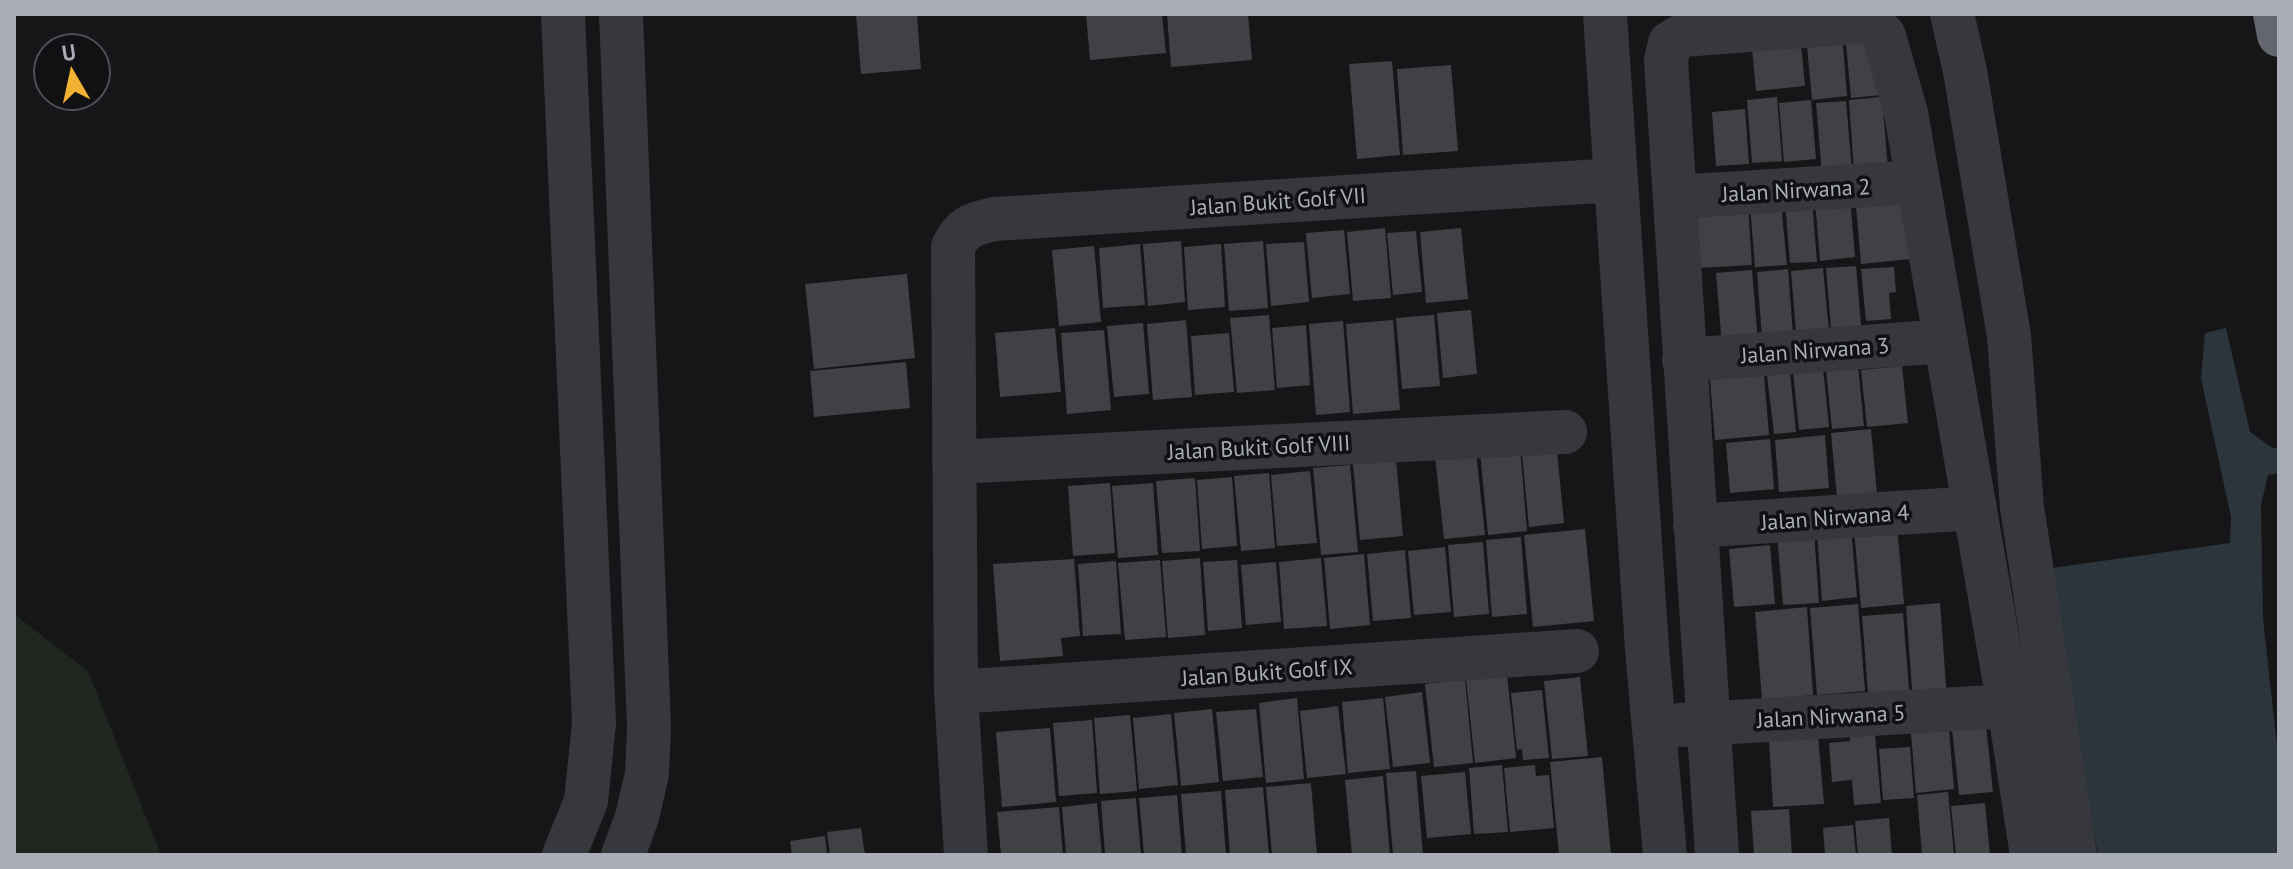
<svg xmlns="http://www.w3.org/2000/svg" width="2293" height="869" font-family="'PT Sans',sans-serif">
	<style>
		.green { fill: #1e261f }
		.water { fill: #2c353c }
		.building { fill: #404145 }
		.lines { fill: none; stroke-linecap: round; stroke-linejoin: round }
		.minor { stroke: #37383d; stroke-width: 44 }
		.tertiary { stroke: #37383d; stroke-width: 44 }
		.motorway { stroke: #63666e; stroke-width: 44 }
		.labels { text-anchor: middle; stroke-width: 7; stroke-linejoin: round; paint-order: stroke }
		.street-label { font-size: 22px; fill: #a8adb8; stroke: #111113 }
	</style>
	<rect width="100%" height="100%" fill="#161618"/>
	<path class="green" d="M14,614l74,57 73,184h-147z"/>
	<path class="water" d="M2226,328l24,104 21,15 8,2v24l-11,2 -7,30 2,114 16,145v91h-181l-53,-286 185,-26 1,-26 -30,-139 4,-45z"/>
	<path class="building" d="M856,14h61l4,55 -60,5z
		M1086,14h76l4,39 -76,7z
		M1167,14h81l4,46 -81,7z
		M1842,32l5,64 -35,4 -6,-65z
		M1876,40l5,55 -30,3 -5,-55z
		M1801,44l4,42 -49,5 -4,-43z
		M1392,61l8,94 -43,4 -8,-95z
		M1451,65l7,86 -55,4 -6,-86z
		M1777,97l5,64 -30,2 -5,-63z
		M1882,97l6,72 -34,3 -5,-72z
		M1811,100l5,59 -32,3 -5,-59z
		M1846,101l6,70 -30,3 -6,-71z
		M1745,109l4,55 -33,2 -4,-54z
		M1850,197l5,60 -35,4 -5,-61z
		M1812,200l5,62 -27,1 -5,-61z
		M1906,201l5,58 -50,5 -5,-58z
		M1781,203l6,62 -32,2 -5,-62z
		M1748,206l4,59 -55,3 -4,-59z
		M1385,228l6,70 -38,3 -6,-69z
		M1461,228l7,71 -42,4 -6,-71z
		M1344,230l6,64 -38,4 -6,-65z
		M1416,231l6,61 -29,3 -6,-62z
		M1181,241l4,61 -37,4 -5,-62z
		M1263,241l5,67 -39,3 -5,-67z
		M1304,242l5,60 -38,4 -5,-62z
		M1140,244l5,61 -42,3 -4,-60z
		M1221,244l4,63 -37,3 -4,-63z
		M1094,246l7,76 -42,4 -7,-76z
		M1856,266l6,70 -30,3 -6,-71z
		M1894,267l2,25 -7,1 2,26 -25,2 -5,-52z
		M1823,268l7,74 -33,3 -6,-74z
		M1788,269l5,65 -31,3 -5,-65z
		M1752,270l6,72 -36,3 -6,-72z
		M907,274l8,84 -101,11 -9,-85z
		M1471,310l6,64 -34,4 -6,-65z
		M1269,315l6,75 -38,3 -7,-75z
		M1434,315l6,71 -38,3 -6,-71z
		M1186,320l6,77 -39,3 -6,-76z
		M1393,320l7,90 -47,4 -7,-90z
		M1343,321l7,91 -34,3 -7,-91z
		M1143,323l6,71 -35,3 -7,-71z
		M1306,325l4,60 -33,3 -5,-60z
		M1055,328l6,64 -61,5 -5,-64z
		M1104,330l7,80 -44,4 -6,-81z
		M1229,333l5,59 -39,3 -4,-59z
		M906,362l4,46 -96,9 -4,-46z
		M1858,366l6,60 -32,3 -6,-60z
		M1902,366l6,57 -41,4 -6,-57z
		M1823,368l6,59 -30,3 -6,-59z
		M1790,373l6,59 -22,2 -7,-59z
		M1764,375l5,60 -54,5 -5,-60z
		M1871,429l7,75 -40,4 -7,-75z
		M1825,435l4,53 -50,4 -4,-52z
		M1770,439l4,50 -44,4 -4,-50z
		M1520,448l7,83 -39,4 -8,-83z
		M1557,451l7,72 -35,4 -7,-73z
		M1476,452l9,83 -41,4 -9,-83z
		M1396,459l7,77 -43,4 -7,-76z
		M1350,465l8,87 -37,3 -8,-87z
		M1310,471l7,72 -40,3 -6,-71z
		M1269,473l6,75 -34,3 -7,-75z
		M1232,477l5,69 -35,3 -5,-69z
		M1195,478l5,73 -38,2 -6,-72z
		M1110,483l5,70 -42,3 -5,-70z
		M1153,483l5,72 -40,3 -6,-72z
		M1897,526l7,78 -43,4 -7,-78z
		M1851,528l6,69 -35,4 -5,-70z
		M1585,529l9,92 -61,6 -9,-92z
		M1814,531l5,72 -36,2 -6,-71z
		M1521,537l6,77 -35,3 -6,-77z
		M1483,542l6,72 -35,3 -6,-72z
		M1770,545l5,59 -41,3 -5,-58z
		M1445,547l6,65 -37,3 -6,-64z
		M1405,550l6,68 -38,3 -6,-67z
		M1364,554l6,71 -40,4 -6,-71z
		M1200,558l5,77 -37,3 -6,-77z
		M1321,558l6,68 -43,3 -5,-67z
		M1074,559l6,77 -19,2 2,18 -63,5 -7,-97z
		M1160,560l6,77 -41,3 -7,-77z
		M1237,560l5,68 -34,3 -5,-69z
		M1116,561l5,73 -38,2 -5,-72z
		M1276,562l5,60 -35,3 -5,-60z
		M1940,603l7,96 -34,3 -7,-96z
		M1858,604l7,87 -48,4 -7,-87z
		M1807,607l6,88 -51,5 -7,-88z
		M1903,613l7,90 -41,3 -7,-90z
		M1507,675l9,83 -41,5 -9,-84z
		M1580,677l8,79 -36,3 -8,-78z
		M1465,679l8,84 -39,4 -9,-83z
		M1542,690l7,68 -26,2 -1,-11 -5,1 -6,-57z
		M1422,692l8,71 -37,4 -8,-70z
		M1297,698l7,81 -38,4 -7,-80z
		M1383,698l7,71 -42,4 -6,-71z
		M1338,706l8,68 -39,4 -7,-67z
		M1212,709l7,73 -38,4 -7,-73z
		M1256,709l7,68 -40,4 -7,-69z
		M1171,714l7,71 -39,4 -6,-71z
		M1130,715l7,76 -37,3 -6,-76z
		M1948,718l6,71 -38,4 -6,-72z
		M1092,720l5,73 -38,3 -6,-73z
		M1874,723l7,80 -27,2 -2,-25 -20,2 -3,-39 21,-2 -1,-16z
		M1986,725l7,67 -34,3 -7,-66z
		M1050,728l6,74 -54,5 -6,-75z
		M1818,736l6,68 -51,3 -4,-67z
		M1910,747l4,51 -31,2 -4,-51z
		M1602,757l9,98h-52l-9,-93z
		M1502,765l6,67 -34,2 -5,-66z
		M1535,765l1,11 13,-1 5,53 -44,4 -6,-64z
		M1416,771l7,84h-30l-7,-82z
		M1465,772l6,62 -44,4 -6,-62z
		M1383,776l7,79h-38l-7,-75z
		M1311,783l6,72h-45l-6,-68z
		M1263,787l6,68h-39l-5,-65z
		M1221,791l5,64h-40l-5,-61z
		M1948,792l6,62 -32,1 -5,-60z
		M1177,795l5,60h-38l-5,-57z
		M1136,798l5,57h-36l-4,-54z
		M1097,803l5,52h-36l-4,-48z
		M1985,803l5,52h-34l-5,-49z
		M1059,807l4,48h-62l-4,-43z
		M1789,809l3,46h-38l-3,-44z
		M1889,818l3,37h-34l-3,-34z
		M1853,825l3,30h-31l-2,-27z
		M861,828l4,27h-35l-3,-23z
		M825,836l2,19h-35l-2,-14z"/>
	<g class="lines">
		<path class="minor" d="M1605,14l42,635 18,206
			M1675,197l243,-15
			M1684,360l262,-19
			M954,462l611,-30
			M1695,526l280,-18
			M956,692l621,-41
			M1680,725l329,-19
			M966,855l-10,-163 -3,-445c10,-22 21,-23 42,-28l620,-39
			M1717,855l-51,-795 4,-17 13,-8 186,-14 15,15 22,77 103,593 23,149"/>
		<path class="tertiary" d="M563,14l31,709 -8,78 -22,54
			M621,14l28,713 -2,47 -10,43 -14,38
			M1952,14l13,57 44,265 13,171 53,348"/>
		<path class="motorway" d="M2275,14l4,21"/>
	</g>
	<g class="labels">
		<g class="street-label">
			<text transform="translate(1796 190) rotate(-3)" y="8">Jalan Nirwana 2</text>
			<text transform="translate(1278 201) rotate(-4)" y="8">Jalan Bukit Golf VII</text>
			<text transform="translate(1815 350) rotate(-4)" y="8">Jalan Nirwana 3</text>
			<text transform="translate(1259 447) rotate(-3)" y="8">Jalan Bukit Golf VIII</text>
			<text transform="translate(1835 517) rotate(-4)" y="8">Jalan Nirwana 4</text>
			<text transform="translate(1267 672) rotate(-4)" y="8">Jalan Bukit Golf IX</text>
			<text transform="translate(1831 716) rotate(-3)" y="8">Jalan Nirwana 5</text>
		</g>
	</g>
	<rect width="2293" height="869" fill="none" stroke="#a8adb8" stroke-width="32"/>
	<g transform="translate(72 72) rotate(351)"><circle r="38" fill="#111113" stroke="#4d4f55" stroke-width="2"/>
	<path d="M0-6L14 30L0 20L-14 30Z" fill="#f2b134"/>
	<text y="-12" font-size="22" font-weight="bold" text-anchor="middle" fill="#a8adb8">U</text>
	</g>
</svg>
